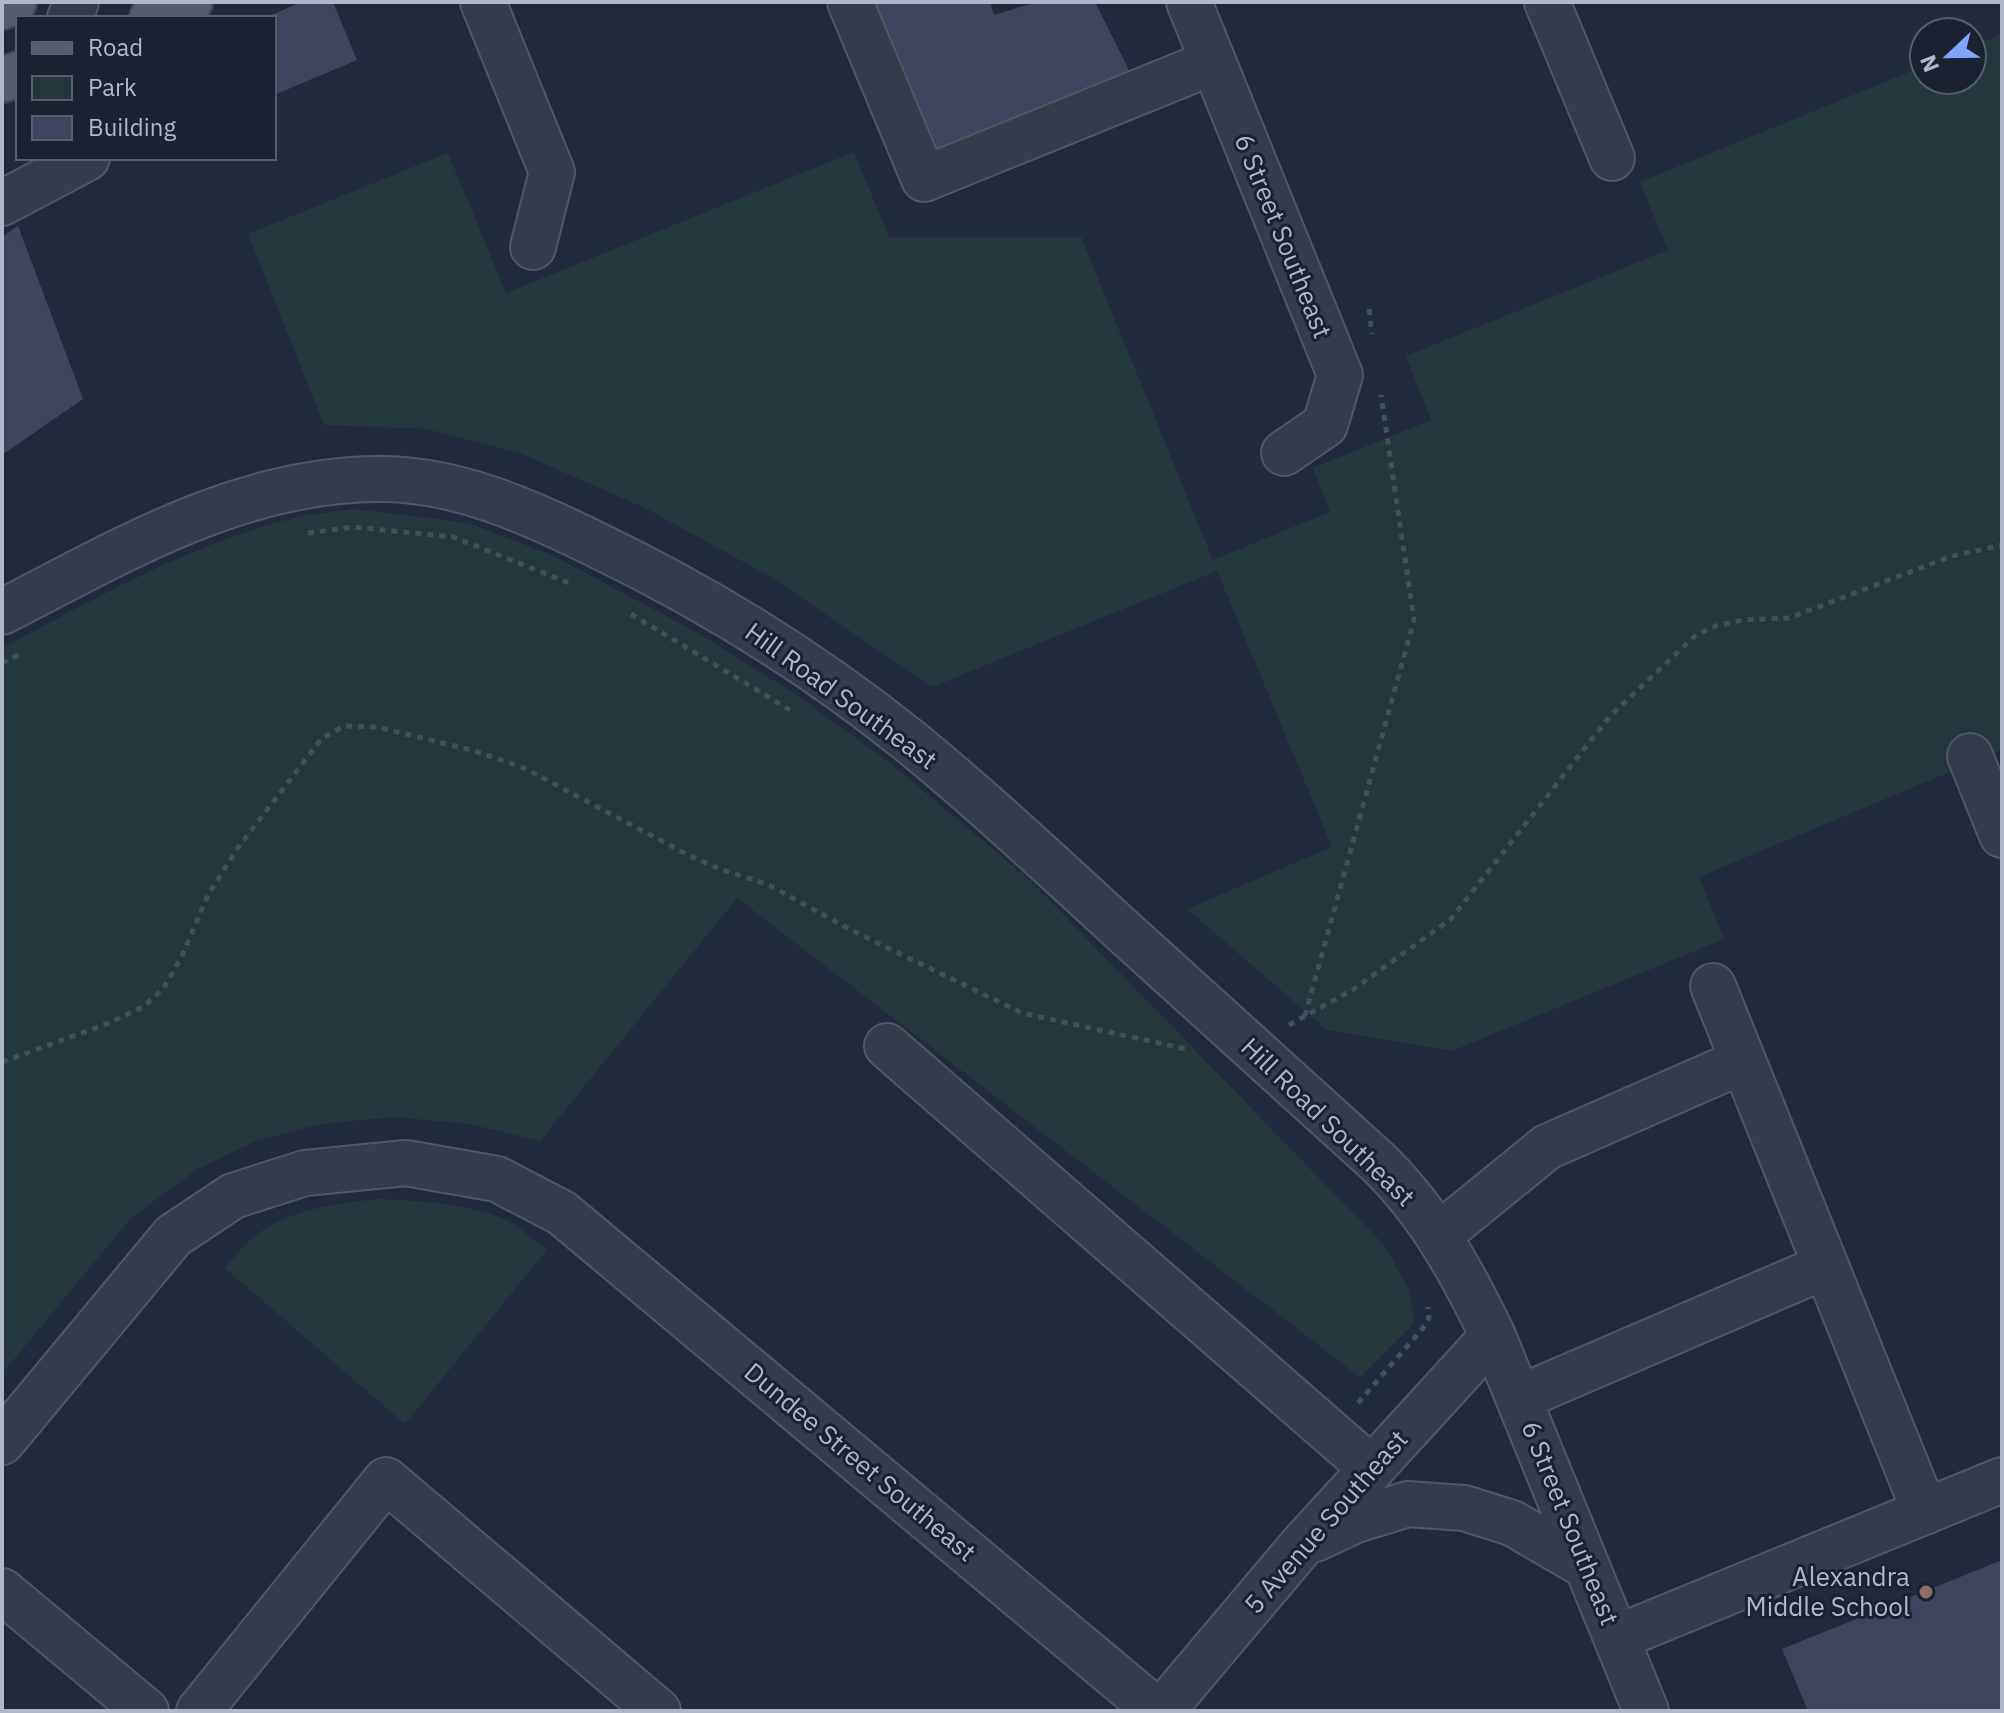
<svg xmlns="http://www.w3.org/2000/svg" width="2004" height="1713" font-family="'IBM Plex Sans',sans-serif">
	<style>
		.green { fill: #23373d }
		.building { fill: #3d465c }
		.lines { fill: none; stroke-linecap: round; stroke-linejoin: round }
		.minor-casing { stroke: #505767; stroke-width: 48 }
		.major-casing { stroke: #3e4555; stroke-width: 48 }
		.path { stroke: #3e5357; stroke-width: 5; stroke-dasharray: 6 6; stroke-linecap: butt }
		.minor { stroke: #353c4c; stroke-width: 44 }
		.major { stroke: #535b6c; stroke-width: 44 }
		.education-dot { fill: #8d6e63; stroke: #1a2130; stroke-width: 3 }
		.labels { text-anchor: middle; stroke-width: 6; stroke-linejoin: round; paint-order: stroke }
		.street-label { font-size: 26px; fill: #b0b7c8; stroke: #1a2130 }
		.poi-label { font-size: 26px; fill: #b0b7c8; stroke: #1a2130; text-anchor: end }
	</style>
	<rect width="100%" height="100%" fill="#212a3c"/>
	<path class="green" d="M2002,34v716l-303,127 25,62 -272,112 -125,-21 -140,-121 145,-62 -115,-276 -285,116 -161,-110 -128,-70 -121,-53 -95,-25 -103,-4 -76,-191 200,-81 58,140 348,-141 35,85h192l132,323 117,-48 -17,-44 118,-48 -25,-64 262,-106 -28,-68 284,-116v14h48v-33z
		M355,509l113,14 84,32 144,77 104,65 94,69 138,116 352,363 25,44 6,33 -55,55 -623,-479 -197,243 -71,-17 -75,-7 -74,7 -64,17 -60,29 -65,48 -129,156v-726c93,-49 189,-105 292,-130 20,-5 41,-6 61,-9z
		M376,1199c44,2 88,3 130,21 14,7 28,20 41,30l-142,174 -180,-156c8,-9 16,-20 25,-28 34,-30 83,-36 126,-41z"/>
	<path class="building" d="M302,2h31l24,58 -83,35v-77h-10z
		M861,2h129l4,13 43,-13h58l38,76 -205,87z
		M18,226l65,173 -81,56v-218z
		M2002,1560v151h-194l-26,-62z"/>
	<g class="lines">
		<defs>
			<path id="minor" d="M483,2l69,170 -19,75
				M850,2l74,177 289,-117
				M1189,2l151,373 -15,50 -41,28
				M1547,2l65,156
				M70,18l6,-16
				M2,203l85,-45
				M2,612c121,-62 242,-135 383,-133 73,1 145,33 210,65 110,53 216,118 312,195 74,60 144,126 215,191 84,77 169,154 255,231 52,50 85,111 116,175l153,375
				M1970,756l32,79
				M1713,986l212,526
				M887,1046l484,422
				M1439,1235l108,-88 196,-86
				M1519,1398l307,-132
				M2,1442l171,-206 60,-40 72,-23 101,-10 91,16 65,34 595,498
				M1315,1539l41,-19 52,-16 56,4 48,15 74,43
				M2,1591l144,120
				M1616,1638l386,-158
				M199,1711l187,-231 272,231
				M1162,1711l140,-166 191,-209"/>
			<path id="major" d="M2,7l12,-5
				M152,18l38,-16
				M2,80l16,-6"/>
		</defs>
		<use href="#minor" class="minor-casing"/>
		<use href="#major" class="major-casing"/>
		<path class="path" d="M1369,309l3,25
			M308,533l45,-6 100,10 116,46
			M631,614l159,96
			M2,663l18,-9
			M1305,1016l109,-396 -33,-225
			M1289,1025l65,-36 97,-70 159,-203 86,-81 20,-9 27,-6 46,-2 163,-62 50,-11
			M2,1062l102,-37 39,-18 20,-18 18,-31 27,-63 29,-46 85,-111 23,-12 32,1 98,24 49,17 166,88 30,13 49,16 84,46 169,82 164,36
			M1358,1403l65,-75 6,-10 -1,-11"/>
		<use href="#minor" class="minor"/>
		<use href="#major" class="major"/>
	</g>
	<circle class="education-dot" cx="1926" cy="1592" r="8"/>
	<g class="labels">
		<g class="street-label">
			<text transform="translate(1283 236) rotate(68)" y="9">6 Street Southeast</text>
			<text transform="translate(841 696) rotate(36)" y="9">Hill Road Southeast</text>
			<text transform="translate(1328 1122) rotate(44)" y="9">Hill Road Southeast</text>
			<text transform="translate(860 1462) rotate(40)" y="9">Dundee Street Southeast</text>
			<text transform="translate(1326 1522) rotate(-49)" y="9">5 Avenue Southeast</text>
			<text transform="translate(1570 1523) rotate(68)" y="9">6 Street Southeast</text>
		</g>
		<g class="poi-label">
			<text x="1910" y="1586">Alexandra<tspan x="1910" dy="30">Middle School</tspan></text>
		</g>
	</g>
	<rect width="2004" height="1713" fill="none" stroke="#b0b7c8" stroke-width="8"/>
	<rect x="16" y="16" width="260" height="144" fill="#1a2130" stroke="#565d6d" stroke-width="2"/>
	<rect x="32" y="42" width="40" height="12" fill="#535b6c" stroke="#565d6d" stroke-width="2"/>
	<text x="88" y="56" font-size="24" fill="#b0b7c8">Road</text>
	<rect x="32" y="76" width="40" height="24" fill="#23373d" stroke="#565d6d" stroke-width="2"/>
	<text x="88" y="96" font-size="24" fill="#b0b7c8">Park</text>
	<rect x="32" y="116" width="40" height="24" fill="#3d465c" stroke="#565d6d" stroke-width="2"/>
	<text x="88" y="136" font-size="24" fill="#b0b7c8">Building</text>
	<g transform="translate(1948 56) rotate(248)"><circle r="38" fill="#1a2130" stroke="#565d6d" stroke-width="2"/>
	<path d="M0-6L14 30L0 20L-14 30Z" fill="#81a5fc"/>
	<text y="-12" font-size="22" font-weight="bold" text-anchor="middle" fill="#b0b7c8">N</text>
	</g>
</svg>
